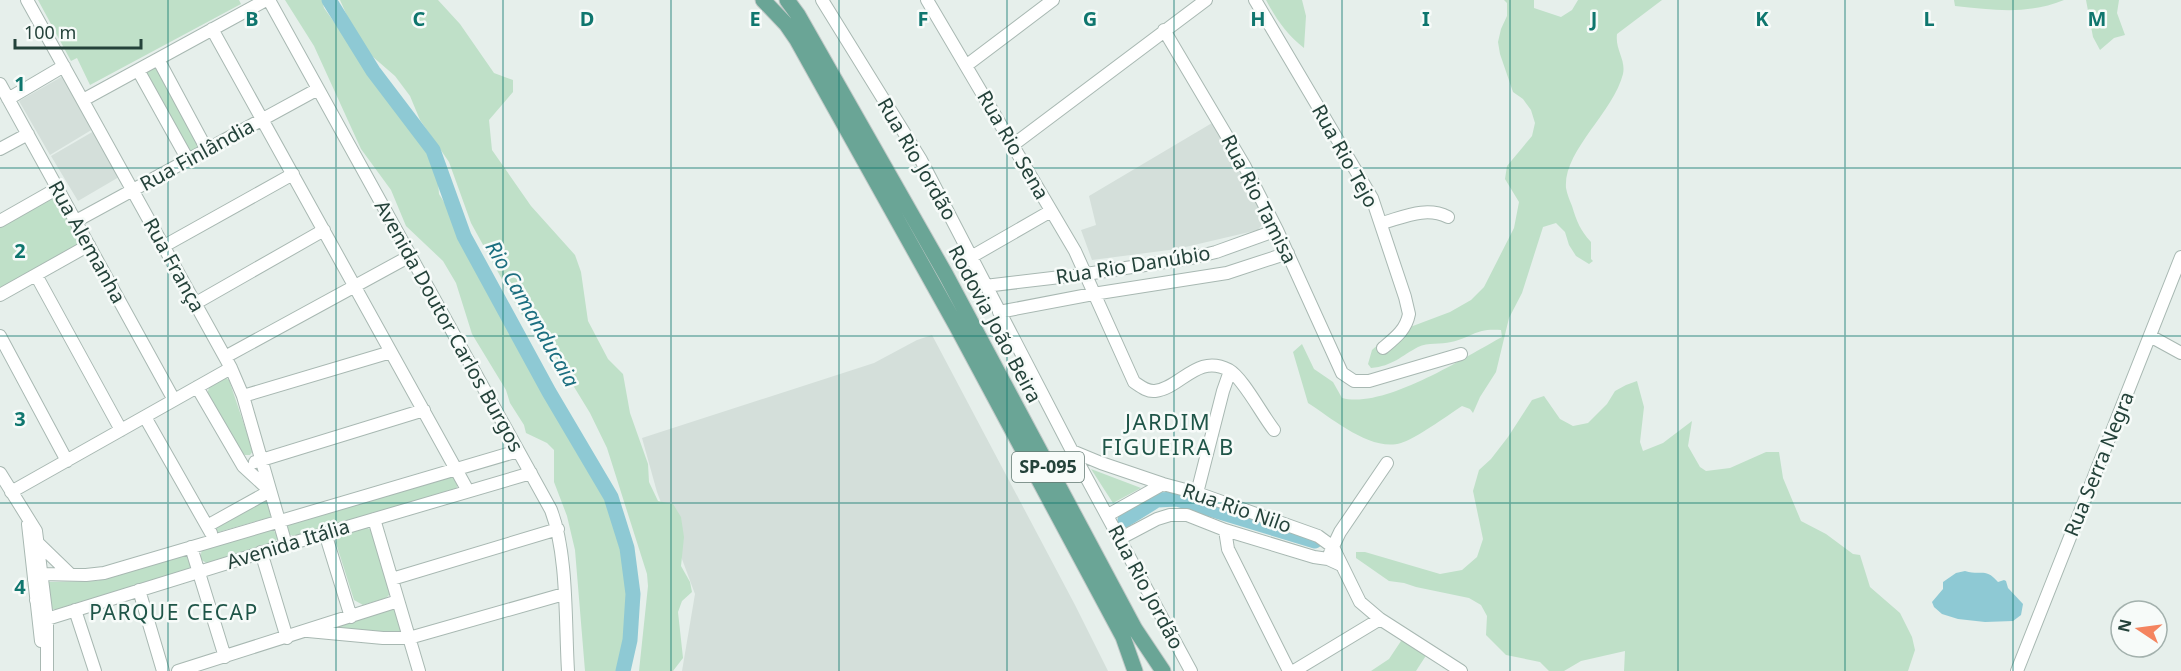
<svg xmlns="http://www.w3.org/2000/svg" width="2181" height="671" font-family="'Noto Sans',sans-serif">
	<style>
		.built { fill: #d4dfda }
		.green { fill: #bfe0c8 }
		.water { fill: #8ec9d4 }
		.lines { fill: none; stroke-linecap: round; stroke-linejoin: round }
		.river { stroke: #8ec9d4; stroke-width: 15 }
		.minor-casing { stroke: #a8b8b2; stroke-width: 14 }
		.major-casing { stroke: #c2cac8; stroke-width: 17 }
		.minor { stroke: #fff; stroke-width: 12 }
		.major { stroke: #6aa596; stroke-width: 15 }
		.grid { fill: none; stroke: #0f766e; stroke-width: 1.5; stroke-opacity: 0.55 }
		.labels { text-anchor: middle; stroke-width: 5; stroke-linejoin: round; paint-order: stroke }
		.shield { fill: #f7fbf9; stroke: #637a73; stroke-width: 1.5 }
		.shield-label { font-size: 18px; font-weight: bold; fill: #24423a }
		.street-label { font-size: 20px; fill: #24423a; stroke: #f7fbf9 }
		.water-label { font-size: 21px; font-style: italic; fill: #1c6f80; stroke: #f7fbf9 }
		.neighbourhood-label { font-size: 21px; letter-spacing: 1.5px; fill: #1f5548; stroke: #f7fbf9 }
		.quarter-label { font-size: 22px; letter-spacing: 1.5px; fill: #1f5548; stroke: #f7fbf9 }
		.grid-label { font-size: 20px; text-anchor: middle; font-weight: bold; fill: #0f766e; stroke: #f7fbf9; stroke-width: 5; stroke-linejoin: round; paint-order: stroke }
	</style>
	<rect width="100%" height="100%" fill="#e6efeb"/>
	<path class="built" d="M63,76l16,31 14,22 -43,26 -31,-54z
		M1212,123l50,82 2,17 -6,8 -81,19 -85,11 -11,-30 15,-5 -7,-29z
		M94,131l25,46 -41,24 -27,-45z
		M932,335l143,270 33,66h-426l13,-77 -38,-102 -15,-54 232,-75 43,-23z"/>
	<path class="green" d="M38,0h201l2,4 -151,81 -13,-27 -6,3z
		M285,0h37l2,8 76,106 19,19 6,11 13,37 1,13 15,24 66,135 23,31 20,33 12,25 17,19 12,23 19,48 4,27 9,40 -1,13 -10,59h-40l-10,-121 -8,-34 -13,-34v-32l-7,-7 -21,-10 -2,-8 -14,-22 -4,-13 -34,-56 -16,-51 -13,-22 -37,-35 -15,-36 -30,-41 -47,-103z
		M340,0h98l22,24 34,49 19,7v12l-24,28 3,30 39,56 44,49 6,17 7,49 20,38 15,15 7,39 18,51 1,18 9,19 15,3 8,13 3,20 -3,29 9,16 2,10 -10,9 -4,11 5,46 -10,13h-34l9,-85 -1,-12 -40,-126 -17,-35 -33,-54 -26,-29 -16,-27 -44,-80 -22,-61 -29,-42 -10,-24 -15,-20 -30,-26 -13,-23z
		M1266,0h36l4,16 -2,32c-17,-13 -28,-29 -38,-48z
		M1504,0h30v8l27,9 11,-7 6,-10h84l-45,34c-2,16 9,25 6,40 -10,39 -60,77 -57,114 1,6 4,13 6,18 5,16 8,24 19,36v17l2,2 -4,3 -13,-8 -7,-11 -4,-13 -9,-9 -13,4 -21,66 -13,25 -13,54 -16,25 -7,16 -3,-4 -8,-3c-15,10 -47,33 -61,37 -30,9 -68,-24 -93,-40l-15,-51 9,-8 12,25 19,13 9,16c43,11 121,-40 160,-61l-1,-7c-26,-2 -28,7 -50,12 -10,3 -23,0 -33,5 -17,9 -25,19 -47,21l-3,-4 4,-14 17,-15 61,-23 21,-12 13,-13 30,-59 5,-26 -14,-23 2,-13 25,-30 3,-13 -4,-13 -8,-11 -10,-7 -13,-38 -2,-12 3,-13 6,-13v-13z
		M1954,0h110c-37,15 -70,10 -109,6z
		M2086,0h33l-2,13 8,22 -11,3 -14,12 -7,-13z
		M156,63l48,85 -14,8 -48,-85z
		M55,195l26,48 -81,45v-62z
		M225,377l4,3 24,71 -3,4h-5l-4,-2 -34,-59 3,-9z
		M1637,381l7,26 -4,35 3,9 20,-8 29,-22 -4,25 12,21 6,4 24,-3 36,-16h13l4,26 18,43 25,13 27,20 7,1 10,32 30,26 12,24 3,13 -7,21h-284l1,-20 -44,10 -17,10h-15l-9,-9 -34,-7 -20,-20 1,-19 -6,-11 -12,-7 -53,-11 -12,-4 -15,-2 -33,-23v-6h9l75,22 22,-4 15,-13 6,-18 -10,-48 6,-21 12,-11 17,-22 24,-37 12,-4 16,23 13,7 15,-3 19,-19 8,-13 11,-6z
		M1091,469l50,19 -28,15z
		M451,474l7,7 -2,10 -160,46 -8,-3v-9z
		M266,498l5,19 -56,16 -3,-7z
		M365,527l9,4 16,63 -4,4 -23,7 -9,-5 -18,-57c3,-13 17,-13 29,-16z
		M271,528l6,6v5l-3,5 -66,20 -8,-5 2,-10z
		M180,553l11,3v10l-3,4 -131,40 -8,-2 -3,-21 2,-5 49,-1z
		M394,608l5,4 3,14 -2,5 -6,3 -58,-5 1,-4z
		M1410,640l17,14 -11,17h-45l18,-12 12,-18z"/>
	<path class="water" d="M1965,571c17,5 20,-4 33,11l6,-2 2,1 2,7 15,16 -2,11 -8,6 -28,1 -27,-3 -16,-5 -8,-7 -2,-5 11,-13v-7l13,-9z"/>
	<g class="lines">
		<path class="river" d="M329,0l44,71 60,79 31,86 85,156 62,105 16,51 6,46 -3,46 -7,31
			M1125,520l32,-20 20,-1 138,42"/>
		<defs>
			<path id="minor" d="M27,0l204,368 12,28 43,149
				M269,0l282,510c17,45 14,112 17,161
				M822,0l99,160 151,291 119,220
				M927,0l148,251 59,131c6,4 13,10 21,9 26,-3 42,-38 74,-21 14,8 33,45 45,60
				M1255,0l117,198 33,99 4,17c-3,16 -14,24 -26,34
				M212,29l256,462
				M1164,30l80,135 33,65 65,143 12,8h15l92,-27
				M158,59l49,91
				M967,65l86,-65
				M138,70l50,90
				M0,84l174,316
				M8,99l56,-33
				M83,100l183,-100
				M1013,145l193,-145
				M0,149l28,-15
				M0,221l58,-33
				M76,221l242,-132
				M1382,223c22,-6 44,-17 66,-6
				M164,246l129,-72
				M971,257l80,-46
				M36,275l85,155
				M985,286l101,-12 105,-16 25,-6 61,-22
				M0,295l89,-50
				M196,303l128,-73
				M999,312l94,-18 134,-21 61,-20
				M0,336l67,125
				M2150,336l31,17
				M225,357l185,-101
				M197,387l46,79 27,25 -63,35
				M243,396l148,-44
				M145,417l66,116
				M1072,451l29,12 62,21 34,9 121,43 15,11 27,55 20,17 81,52
				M255,462l169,-52
				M0,473l36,58 11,88v52
				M11,492l220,-124
				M1197,493l26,-102 7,-20
				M1108,515l55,-31
				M374,519l45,152
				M28,524l13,117
				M1225,530l3,19 61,122
				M325,533l26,84
				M1121,538l36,-19 13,-4h17l38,15 89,27 14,2 13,6
				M39,544l31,30
				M191,547l34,110
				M261,552l26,86
				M1330,553l10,-21 47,-69
				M392,579l166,-50
				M34,580l8,-6 44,1 18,-2 414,-122
				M139,590l24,81
				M36,600l5,16 6,3 239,-74 245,-72
				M75,610l20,61
				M308,631l75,7h26l155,-44
				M178,671l220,-70
				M1294,671l86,-52
				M2017,671l164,-414"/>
			<path id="major" d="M763,0l23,24 11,16 160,287 166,310 12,34
				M787,0l11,15 148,260 189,354 28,42"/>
		</defs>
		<use href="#minor" class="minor-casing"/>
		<use href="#major" class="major-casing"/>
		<use href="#minor" class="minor"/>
		<use href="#major" class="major"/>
	</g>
	<path class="grid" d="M168,0v671M336,0v671M503,0v671M671,0v671M839,0v671M1007,0v671M1174,0v671M1342,0v671M1510,0v671M1678,0v671M1845,0v671M2013,0v671M0,168h2181M0,336h2181M0,503h2181"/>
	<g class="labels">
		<rect class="shield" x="1012" y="452" width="72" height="30" rx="4.5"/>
		<g class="shield-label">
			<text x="1048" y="473">SP-095</text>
		</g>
		<g class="street-label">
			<text transform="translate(1013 145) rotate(60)" y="7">Rua Rio Sena</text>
			<text transform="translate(197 155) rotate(-29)" y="7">Rua Finlândia</text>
			<text transform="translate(1345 156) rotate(61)" y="7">Rua Rio Tejo</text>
			<text transform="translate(917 159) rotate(60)" y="7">Rua Rio Jordão</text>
			<text transform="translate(1259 199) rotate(63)" y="7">Rua Rio Tamisa</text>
			<text transform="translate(87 242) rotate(61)" y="7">Rua Alemanha</text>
			<text transform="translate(174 265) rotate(61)" y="7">Rua França</text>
			<text transform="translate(1133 265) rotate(-9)" y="7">Rua Rio Danúbio</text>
			<text transform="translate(995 324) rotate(62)" y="7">Rodovia João Beira</text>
			<text transform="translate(449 326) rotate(61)" y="7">Avenida Doutor Carlos Burgos</text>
			<text transform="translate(2099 464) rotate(-68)" y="7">Rua Serra Negra</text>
			<text transform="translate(1237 508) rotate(19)" y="7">Rua Rio Nilo</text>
			<text transform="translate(288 544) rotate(-17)" y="7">Avenida Itália</text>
			<text transform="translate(1146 587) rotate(62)" y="7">Rua Rio Jordão</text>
		</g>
		<g class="water-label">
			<text transform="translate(532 314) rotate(60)" y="7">Rio Camanducaia</text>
		</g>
		<g class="neighbourhood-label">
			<text x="174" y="620">PARQUE CECAP</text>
		</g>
		<g class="quarter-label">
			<text x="1168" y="430">JARDIM<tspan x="1168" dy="25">FIGUEIRA B</tspan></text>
		</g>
	</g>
	<g class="grid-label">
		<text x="252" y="26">B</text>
		<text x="419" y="26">C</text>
		<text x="587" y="26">D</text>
		<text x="755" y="26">E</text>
		<text x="923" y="26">F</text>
		<text x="1090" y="26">G</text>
		<text x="1258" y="26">H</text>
		<text x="1426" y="26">I</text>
		<text x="1594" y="26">J</text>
		<text x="1762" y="26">K</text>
		<text x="1929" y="26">L</text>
		<text x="2097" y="26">M</text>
		<text x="20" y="91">1</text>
		<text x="20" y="258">2</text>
		<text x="20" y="426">3</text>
		<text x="20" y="594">4</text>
	</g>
	<g transform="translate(2139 629) rotate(283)"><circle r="28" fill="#f7fbf9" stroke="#a3b1ad" stroke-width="1.5"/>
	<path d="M0-4.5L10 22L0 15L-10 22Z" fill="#f4845f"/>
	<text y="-9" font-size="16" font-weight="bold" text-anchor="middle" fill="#24423a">N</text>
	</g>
	<path d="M15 39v9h126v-9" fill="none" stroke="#24423a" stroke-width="3"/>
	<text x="24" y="39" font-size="18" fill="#24423a" stroke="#f7fbf9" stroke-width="4.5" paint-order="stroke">100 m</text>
</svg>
